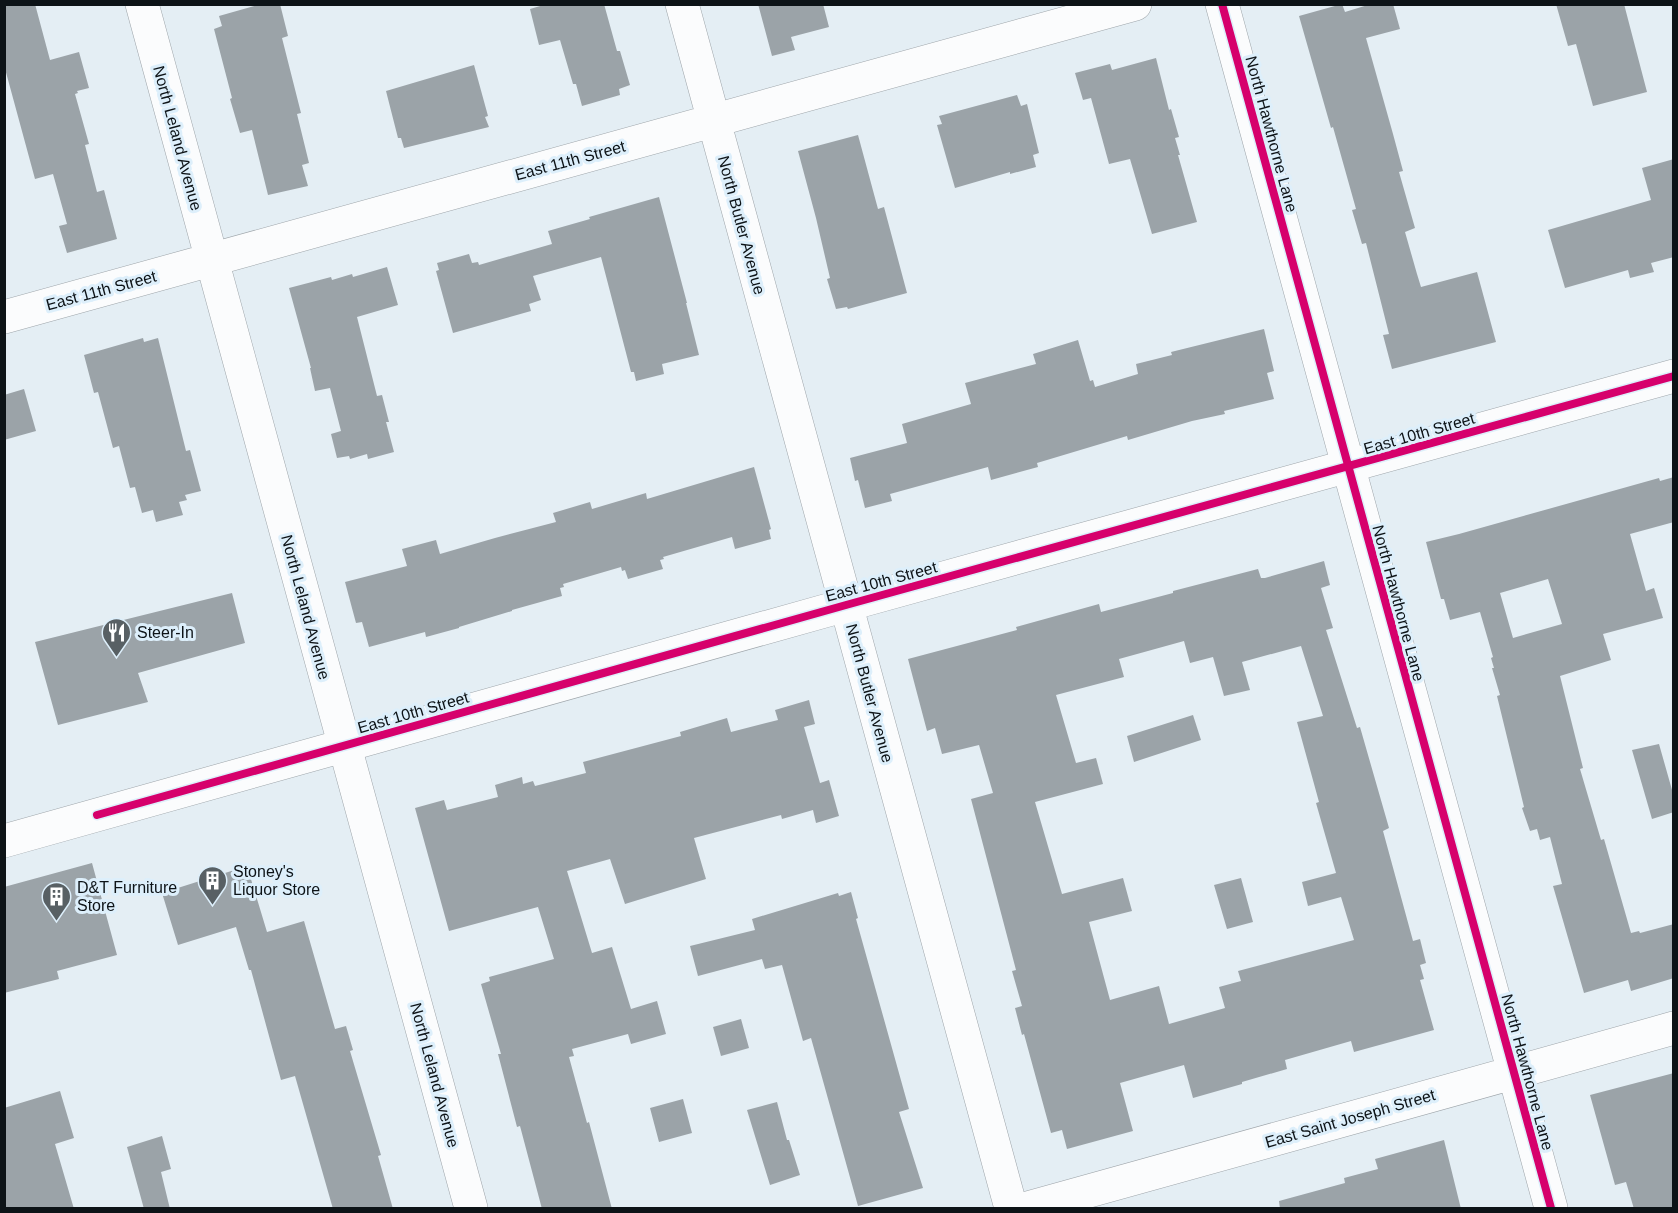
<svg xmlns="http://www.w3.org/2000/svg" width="1678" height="1213" font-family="Helvetica,sans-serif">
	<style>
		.building { fill: #9ba3a8; fill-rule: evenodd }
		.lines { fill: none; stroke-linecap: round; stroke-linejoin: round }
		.minor-casing { stroke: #9ea5aa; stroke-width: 34 }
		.major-casing { stroke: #9ea5aa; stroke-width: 34 }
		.minor { stroke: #fbfcfd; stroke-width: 33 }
		.major { stroke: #fbfcfd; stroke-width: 33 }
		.cycleway-casing { stroke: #ddeffb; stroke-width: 11 }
		.cycleway { stroke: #d6006c; stroke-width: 8 }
		.labels { text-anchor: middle; stroke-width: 6; stroke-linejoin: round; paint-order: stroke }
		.street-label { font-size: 16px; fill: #0d1317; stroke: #ddeffb }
		.poi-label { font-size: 16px; fill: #0d1317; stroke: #ddeffb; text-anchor: start }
	</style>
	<rect width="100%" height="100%" fill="#e4eef4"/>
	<path class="building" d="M4,4h31l15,56 29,-8 10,36 -12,3 1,2 -3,1 14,50 -4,1 12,47 7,-2 13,49 -50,14 -8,-27 8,-2 -14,-50 -18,5 -31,-114z
		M261,4h19l8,32 -6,2 19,75 -4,1 12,49 -7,2 6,21 -40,9 -16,-65 -12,3 -10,-34 2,-1 -18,-69 8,-3 -3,-10z
		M547,4h57l13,47h3l10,34 -11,4 1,6 -38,11 -6,-22h-3l-13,-44 -21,5 -9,-36z
		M758,4h65l6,23 -38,10 4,13 -23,6z
		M1342,4l3,8 26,-8h22l7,25 -34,9 27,96 10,37 -4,1 16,56 -10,4 12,42 4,13 56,-15 19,70 -104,27 -9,-34 6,-1 -23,-91 -4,1 -10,-34 4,-1 -23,-82 -2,1 -32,-112z
		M1556,4h68l23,88 -54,14 -17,-62 -8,2z
		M1156,58l13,52 2,-1 8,28 -4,1 5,17h-2l19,67 -45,12 -22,-75 -21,5 -18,-66 -8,2 -8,-27 35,-9 2,6z
		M474,65l14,51 -3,1 4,10 -85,21 -3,-10h-3l-12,-47z
		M1017,95l4,11 6,-2 12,49 -6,2 3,12 -26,7v-2l-55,16 -18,-63 5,-1 -3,-8z
		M858,135l20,74 6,-2 23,86 -59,16 -1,-2 -11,2 -9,-30 3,-1 -14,-60 -18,-67z
		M1674,159v98l-23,6 3,9 -24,6 -2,-8 -63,18 -17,-58 103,-30 -9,-32z
		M659,197l28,106h-1l13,52 -37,9 2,10 -28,7 -2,-9h-3l-30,-115 -68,19 8,24 -12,4 2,7 -78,22 -17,-62 3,-1 -2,-7 32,-9 3,9 6,-1 1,3 73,-21 -4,-13 42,-12 -1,-2z
		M387,267l11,38 -41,12 20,79 5,-1 7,27h-3l8,30 -26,7 -1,-5 -17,5 -1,-3 -12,2 -6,-24 10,-3 -11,-43 -15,3 -5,-23h1l-22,-80 42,-11 1,3 20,-6 1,3z
		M1264,329l10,42 -7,2 7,26 -50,12 1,3 -33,7 -64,19 -1,-4 -90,27 1,4 -47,13 -3,-13 -98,27 2,7 -27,7 -7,-28 -3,1 -5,-23 57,-15 -5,-19 69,-20 -6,-21 71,-19 -3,-10 45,-14 12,41 3,-1 2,7 43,-13 -2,-10 36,-9 -1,-3z
		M143,338l1,4 14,-4 28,113 4,-1 11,41 -16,4 2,5 -8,2 4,13 -27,7 -3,-12 -11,3 -7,-26 -5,1 -11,-42 -6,2 -15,-56 -4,1 -10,-38z
		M24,389l12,42 -32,9v-45z
		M754,467l17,62 -2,1 2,9 -36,10 -3,-12 -69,20 1,2 -4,1 3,9 -35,10 -3,-9 -3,1 -1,-4 -58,17 1,3 -4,1 2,8 -50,14v1l-53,16v1l-33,9 -1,-5 -56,15 -7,-25 -6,1 -11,-41 62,-16 -5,-17 34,-9 4,14 55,-16 61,-16 -3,-9 37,-11 2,7 54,-16 1,6z
		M1674,477v45l-44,12 16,57 8,-3 9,30 -60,16 8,26 -51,16 23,92 -3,1 21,71 3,-1 27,94 8,-2 1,2 34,-9v54l-43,13 -3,-11 -44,13 -31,-107 9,-2 -12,-47 -10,3 -3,-11 -7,2 -8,-23 2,-1 -27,-111 3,-1 -8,-27h2l-3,-10 2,-1 -13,-45 -30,8 -6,-21h-3l-15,-57 33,-8 200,-56 1,3zM1548,579l14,45 -49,14 -13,-45z
		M1324,561l6,24 -9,3 12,40 -7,2 31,98 3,-1 29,101 -6,3 30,110 7,-2 6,24 -6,2 4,14 -4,1 14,50 -80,22 -3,-11 -66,19 2,9 -45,13v2l-49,14 -9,-33 -64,18 13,48 -66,18 -5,-19 -11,3 -27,-99 -2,1 -7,-27 7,-2 -10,-35 4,-1 -45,-171 22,-6 -14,-48 -37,9 -7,-26 -8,3 -19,-72 109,-29 -1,-3 83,-23 2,8 72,-19v-2l85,-22 3,9h4zM1184,641l6,22 23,-6 11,39 26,-6 -8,-28 59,-16 22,70 -26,6 22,80 -3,1 20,70 -34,9 6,24 33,-9 13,43 -116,31 3,10 -22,6 6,21 -56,16 -10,-38 -49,14 -21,-78 43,-11 -9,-33 -61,16 -27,-92 68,-18 -7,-26 -20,5 -20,-68 68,-18 -5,-18z
		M232,593l13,50 -107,30 10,29 -90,23 -23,-83z
		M809,700l6,24 -11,3 16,56 9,-3 10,36 -23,7 -3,-13 -31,9 -1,-4 -87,23 12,41 -81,25 -15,-45 -43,12 25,82 20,-6 19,62 26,-8 9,33 -35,10 -3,-10 -56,15 2,7 -5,1 18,66 2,-1 23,87h-70l-22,-83 -3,1 -19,-73h3l-20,-70 9,-3 -1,-4 65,-18 -16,-52 -89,24 -34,-123 29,-8 3,10 51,-13 -3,-12 27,-8 1,7 10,-3 2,5 51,-13 -3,-11 98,-26 -1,-4 47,-14 4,14 47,-12 -3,-10z
		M1193,715l8,25 -67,22 -7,-26z
		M1659,744l15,53v15l-22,7 -20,-69z
		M92,863l25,92 -60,16 2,8 -55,14v-106z
		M247,866l20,66 37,-11 31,108 11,-3 7,24 -3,1 31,104 -3,1 15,53h-60l-38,-133 -14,4 -30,-110h-2l-13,-43 -58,18 -16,-52z
		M1241,878l12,44 -26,7 -13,-44z
		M851,892l7,26 -2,1 53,190 -10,3 24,76 -65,18 -47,-168 -8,3 -21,-76 -17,4 -3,-10 -64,17 -8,-30 65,-16 -3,-11 86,-26 1,3z
		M741,1019l8,29 -28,8 -8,-29z
		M1674,1073v136h-40l-8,-27 -11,3 -25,-90z
		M60,1091l14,47 -19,6 19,65h-70v-101z
		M683,1099l9,34 -33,9 -9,-34z
		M777,1102l10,38h2l11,35 -30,10 -23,-75z
		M162,1136l9,33 -10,3 9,37h-26l-17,-62z
		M1444,1140l17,69h-181l-1,-8 66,-18 -1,-5 34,-9 -3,-10z"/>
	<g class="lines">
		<defs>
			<path id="minor" d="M142,4l329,1204
				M682,4l329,1204
				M1222,4l329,1204
				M4,317l1131,-313
				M1028,1208l646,-180"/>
			<path id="major" d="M4,841l842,-236 828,-229"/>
		</defs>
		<use href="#minor" class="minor-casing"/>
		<use href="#major" class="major-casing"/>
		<use href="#minor" class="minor"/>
		<use href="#major" class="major"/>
		<defs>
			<path id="cycleway" d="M1222,4l329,1204
				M97,815l749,-210 828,-229"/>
		</defs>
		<use href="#cycleway" class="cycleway-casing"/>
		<use href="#cycleway" class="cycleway"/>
	</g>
	<defs>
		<symbol id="restaurant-pin" viewBox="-11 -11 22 30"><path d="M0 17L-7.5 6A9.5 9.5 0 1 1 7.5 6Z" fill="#586064" stroke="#ddeffb"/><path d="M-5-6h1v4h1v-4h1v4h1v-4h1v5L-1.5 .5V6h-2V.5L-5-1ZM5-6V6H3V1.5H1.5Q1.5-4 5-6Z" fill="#fff"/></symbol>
		<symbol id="building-pin" viewBox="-11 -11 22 30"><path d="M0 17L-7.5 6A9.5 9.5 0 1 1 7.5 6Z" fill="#586064" stroke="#ddeffb"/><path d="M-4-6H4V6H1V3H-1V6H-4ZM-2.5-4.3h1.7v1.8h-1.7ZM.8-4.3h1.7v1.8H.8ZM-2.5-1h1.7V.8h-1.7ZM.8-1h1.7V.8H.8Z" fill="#fff"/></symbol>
	</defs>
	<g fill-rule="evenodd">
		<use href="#restaurant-pin" x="100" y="616" width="33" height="45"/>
		<use href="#building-pin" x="196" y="864" width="33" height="45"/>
		<use href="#building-pin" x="40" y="880" width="33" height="45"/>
	</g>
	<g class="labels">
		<g class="street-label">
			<text transform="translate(1272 134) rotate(75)" y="6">North Hawthorne Lane</text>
			<text transform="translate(178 138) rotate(75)" y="6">North Leland Avenue</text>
			<text transform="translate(570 160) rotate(-15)" y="6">East 11th Street</text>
			<text transform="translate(742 225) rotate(75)" y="6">North Butler Avenue</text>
			<text transform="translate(101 290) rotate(-15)" y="6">East 11th Street</text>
			<text transform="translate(1419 433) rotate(-16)" y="6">East 10th Street</text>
			<text transform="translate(881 581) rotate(-15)" y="6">East 10th Street</text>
			<text transform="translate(1399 603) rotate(75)" y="6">North Hawthorne Lane</text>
			<text transform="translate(306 607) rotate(75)" y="6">North Leland Avenue</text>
			<text transform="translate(870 693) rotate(75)" y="6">North Butler Avenue</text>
			<text transform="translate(413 712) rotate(-16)" y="6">East 10th Street</text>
			<text transform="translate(1528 1072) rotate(75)" y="6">North Hawthorne Lane</text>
			<text transform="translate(435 1075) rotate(75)" y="6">North Leland Avenue</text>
			<text transform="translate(1350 1118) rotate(-16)" y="6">East Saint Joseph Street</text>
		</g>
		<g class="poi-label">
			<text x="137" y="638">Steer-In</text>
			<text x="233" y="877">Stoney's<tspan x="233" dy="18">Liquor Store</tspan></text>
			<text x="77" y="893">D&amp;T Furniture<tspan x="77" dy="18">Store</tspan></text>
		</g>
	</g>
	<rect width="1678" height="1213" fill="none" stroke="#0d1317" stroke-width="12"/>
</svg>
